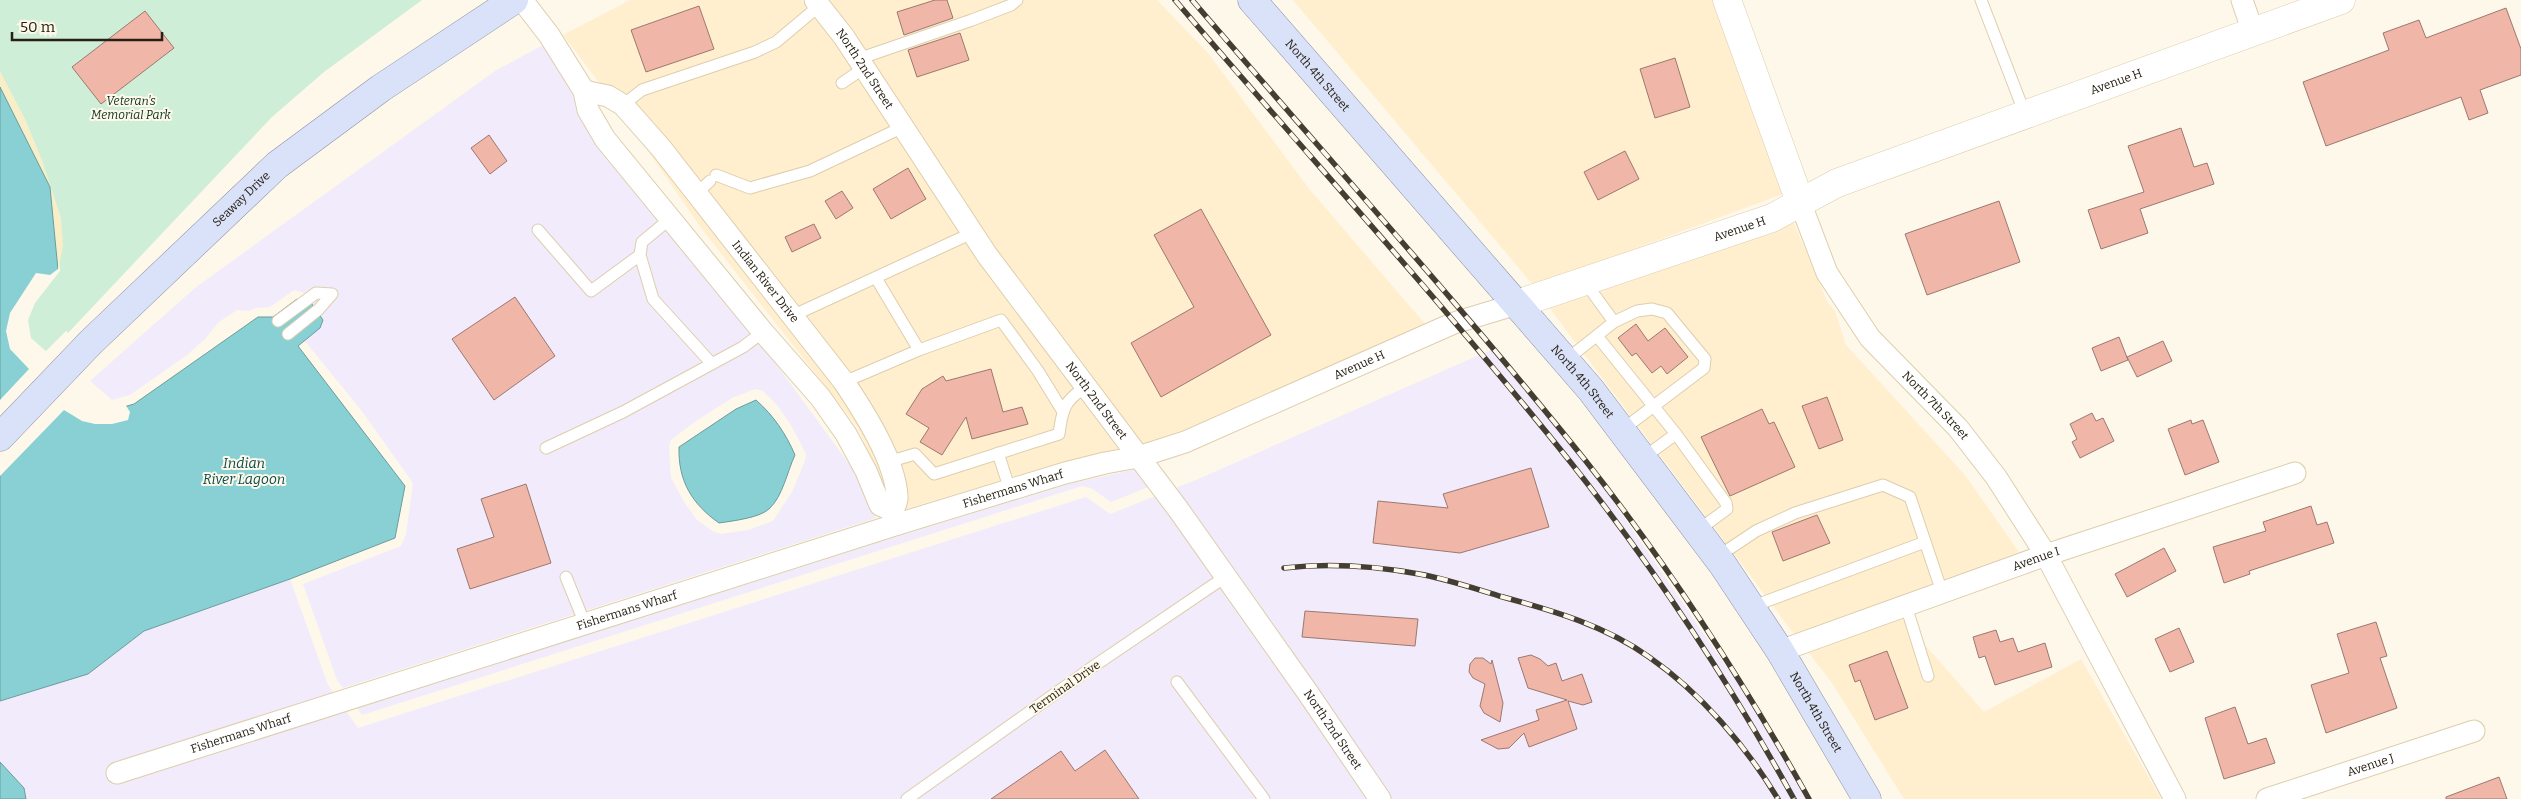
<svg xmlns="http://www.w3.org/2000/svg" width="2521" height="799" font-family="Bitter,serif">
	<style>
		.built { fill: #ffefce }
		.industrial { fill: #f1ebfc; fill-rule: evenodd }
		.green { fill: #ceeed8 }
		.sand { fill: #f8efc9 }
		.water { fill: #89d0d5; stroke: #6b9c9b }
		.pier { fill: #fef8ea }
		.building { fill: #f0b6a8; stroke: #9d7870 }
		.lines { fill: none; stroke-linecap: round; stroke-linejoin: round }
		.lane-casing { stroke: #ddceac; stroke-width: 13 }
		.street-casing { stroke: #ddceac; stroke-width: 23 }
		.secondary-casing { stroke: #ddceac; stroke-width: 29 }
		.primary-casing { stroke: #8b91a6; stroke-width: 29 }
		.lane { stroke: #fff; stroke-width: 11 }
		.street { stroke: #fff; stroke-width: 21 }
		.secondary { stroke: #fff; stroke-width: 28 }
		.primary { stroke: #dae2f9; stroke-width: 28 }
		.rail-casing { stroke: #433e31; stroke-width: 5.5 }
		.rail { stroke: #fef8ea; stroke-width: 4; stroke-dasharray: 11; stroke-linecap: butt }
		.labels { text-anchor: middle; stroke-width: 4; stroke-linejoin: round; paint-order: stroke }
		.street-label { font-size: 12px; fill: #262114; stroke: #fef8ea }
		.park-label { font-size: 12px; font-style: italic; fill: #09331d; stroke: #fef8ea }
		.water-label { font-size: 14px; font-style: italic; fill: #094c4f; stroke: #fef8ea }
	</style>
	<rect width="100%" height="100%" fill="#fef8ea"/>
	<path class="built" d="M630,0h171l35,44 143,218 139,187 -56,13 -166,50 -38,-84 -157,-200 -82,-119 -56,-74z
		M828,0h329l51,53 102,137 115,134 -244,107 -40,13 -146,-195z
		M1293,0h422l68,194 -249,92z
		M1791,216l36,85 8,10 11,34 119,130 54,77 -225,82 -246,-328z
		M1902,619l82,93 97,-53 80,140h-257l-72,-116 -23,-30z"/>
	<path class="industrial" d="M543,45l312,427 21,46 -533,170 -6,-8 -34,-96 98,-38 5,-12 7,-51 -52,-73 -57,-70 16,-12 3,-8 -19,-27 -10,-3 -24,17 -15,1 -5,3 -13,-1 -18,12 -14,17 -18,16 -57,40 -18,5 -22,-19 105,-93 300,-217zM755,389l8,2 14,14 14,20 15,29 -1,7 -13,31 -19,29 -25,9 -27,4 -7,-2 -17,-12 -13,-18 -13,-24 -2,-32 2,-6 25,-19 36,-23z
		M1493,349l93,113 188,274 34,63h-1782l-2,-11 -24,-26v-61l88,-27 56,-43 146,-52 38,106 30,43 728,-231 24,17 86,-34z
		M1132,470l4,1 12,16 -37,15 -20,-14 -9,-2 -720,229 -5,-7 529,-168 183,-56z"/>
	<path class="green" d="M0,0h422l-98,72 -52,45 -204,216 -2,-2 -22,22 -15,-14 -29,-252z"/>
	<path class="sand" d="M0,71l25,48 17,41 19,58 2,28 -5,24 -58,-54z"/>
	<path class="water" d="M0,87l50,100 8,83 -25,32 -8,18 4,19 81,72 24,-7 124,-87h15l24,-18 3,3 7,-5 16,23 -3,8 -22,18 107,140 -10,52 -105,41 -146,52 -56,43 -88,27z
		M756,400c18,16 30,34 39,55 -8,17 -12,41 -26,54 -10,9 -37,12 -50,14 -27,-19 -41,-42 -40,-76l57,-38z
		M0,762l24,26 2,11h-26z"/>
	<path class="pier" d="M59,261l1,10 -25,32 -7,17 3,18 80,70 14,-4 5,8 -2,8 -16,4h-17l-13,-3 -18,-11 -64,66v-76l29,-31 -19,-20 -4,-18 4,-18 26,-40 14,2 8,-6z"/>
	<path class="building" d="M935,0h12l6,18 -49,17 -7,-23z
		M699,6l15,43 -68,23 -15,-42z
		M2506,8l15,41v26l-41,15 8,23 -19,7 -8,-23 -135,49 -23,-64 86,-32 -6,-17 36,-13 7,18z
		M145,11l29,37 -73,56 -29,-37z
		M960,33l9,27 -52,17 -9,-27z
		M1675,58l15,49 -35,11 -15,-49z
		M2181,128l13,39 13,-4 7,21 -74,25 8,24 -47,16 -13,-39 56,-18 -16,-46z
		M489,135l18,26 -17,13 -19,-26z
		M1625,151l14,28 -41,21 -14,-28z
		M908,168l18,31 -35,20 -18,-30z
		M842,191l11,17 -17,11 -11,-18z
		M1999,201l21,61 -93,33 -22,-61z
		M1201,209l70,126 -110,62 -30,-54 63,-36 -40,-72z
		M814,224l7,14 -29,14 -7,-15z
		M515,297l40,59 -61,44 -42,-61z
		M1636,324l12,17 17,-13 23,29 -21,17 -6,-8 -9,7 -16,-20 -4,3 -14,-18z
		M2119,337l9,23 -27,11 -9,-23z
		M2163,341l9,20 -35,16 -10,-20z
		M991,369l12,43 19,-5 6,17 -56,15 -6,-22 -24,38 -22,-13 9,-14 -23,-14 16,-25 21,-13 3,5z
		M1827,397l16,43 -24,9 -17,-43z
		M1762,409l7,15 5,-2 21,45 -65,29 -29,-59z
		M2092,413l4,8 7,-3 11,23 -34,17 -8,-16 5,-3 -7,-15z
		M2191,420l1,4 11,-4 16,42 -34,13 -17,-46z
		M1531,468l18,59 -89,26 -87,-10 5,-42 70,7 -5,-14z
		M526,484l25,79 -81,26 -13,-40 37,-12 -13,-38z
		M2311,506l6,19 10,-3 7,21 -85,28 1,3 -26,9 -11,-36 53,-16 -3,-9z
		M1817,515l13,28 -47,18 -11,-29z
		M2164,548l12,23 -49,26 -12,-23z
		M1305,611l113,8 -3,27 -113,-9z
		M2376,622l11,34 -7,2 17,50 -71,25 -15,-48 38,-12 -12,-39z
		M2179,628l15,34 -24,10 -15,-33z
		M1996,630l4,12 13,-4 5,14 27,-9 7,24 -57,18 -10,-29 -6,2 -6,-21z
		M1887,651l21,57 -33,12 -15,-40 -5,2 -6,-17z
		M1531,655l9,4 8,7 8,-3 6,18 20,-7 10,28 -9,3 -15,-4 9,28 -48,18 -5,-14 -15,15 -11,1 -17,-9 58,-20 -3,-10 31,-10 -39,-12 -10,-30z
		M1475,658h8l8,6 1,-4 11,43 -3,19 -16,-9 -4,-7 5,-22 -12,-6 -4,-6 1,-8z
		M2235,707l13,37 18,-6 9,25 -51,16 -19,-61z
		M1105,750l34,49h-148l70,-48 14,20z
		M2499,777l8,22h-61v-2z"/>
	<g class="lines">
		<defs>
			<path id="lane" d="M1981,0l44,114
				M858,59l114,-39 39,-15 6,-5
				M842,83l22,-15
				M623,105l19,-15 113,-38 21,-10 43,-36
				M716,175l34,13 60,-17 93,-44
				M696,194l14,-13
				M671,218l-29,24 -2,13 13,44 59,65
				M538,230l53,61 49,-36
				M876,278l43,72
				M1585,282l29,40 23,-11 15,-2 15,4 38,46 -1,9 -82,62
				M792,316l180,-83
				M278,321l38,-28 16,1
				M288,334l31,-25 13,-15
				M1597,336l79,98 50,69 1,6 -30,22
				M1566,360l48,-38
				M844,382l75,-32 82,-30 37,51 24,39
				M546,448l77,-36 120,-65 20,-15
				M998,453l12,37
				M1643,458l33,-24
				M888,462l27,-8 19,20 125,-40c3,-23 5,-34 26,-46
				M1717,557l39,-26 39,-18 88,-28 27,12 32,95
				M566,577l19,47
				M1906,606l22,70
				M1751,607l174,-65
				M1177,682l87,117
				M907,799l187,-133 131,-89"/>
			<g id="street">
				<path d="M522,0l27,35 35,56 4,19 17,29 158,193 57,65 26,37 20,37 14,34 13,6 5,13"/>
				<path id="s1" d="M815,0l29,37 143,218 191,254 130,184 72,106"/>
				<path d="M2242,0l11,32"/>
				<path id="s2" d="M584,91l24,5 15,9 38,43 183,234c20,30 51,78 53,114 1,5 -3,11 -4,15"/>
				<path id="s3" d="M1800,202l27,71 43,65 88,90 38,49 50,78 129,244"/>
				<path id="s4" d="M1780,651l266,-96 249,-82"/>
				<path id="s5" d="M117,773l781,-249 167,-51 40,-10 33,-6 47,-15 269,-119 63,-19"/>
				<path id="s6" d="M2267,799l207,-68"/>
			</g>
			<g id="secondary">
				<path d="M1727,0l73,202"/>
				<path id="s7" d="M1517,304l255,-86 65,-35 504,-183"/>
			</g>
			<g id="primary">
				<path id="s8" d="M1252,0l339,390 132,175 57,86 87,148"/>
				<path id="s9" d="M0,437l91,-95 186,-177 104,-77 133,-88"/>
			</g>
		</defs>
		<use href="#lane" class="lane-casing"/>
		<use href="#street" class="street-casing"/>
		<use href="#secondary" class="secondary-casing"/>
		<use href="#primary" class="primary-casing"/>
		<use href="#lane" class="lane"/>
		<use href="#street" class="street"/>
		<use href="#secondary" class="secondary"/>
		<use href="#primary" class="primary"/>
		<defs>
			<path id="rail" d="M1175,0c132,155 270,305 397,464 83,105 157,218 222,335
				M1192,0c131,153 267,303 393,460 84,106 158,221 224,339
				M1284,568c44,-5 91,-2 135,6 28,5 57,15 84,23 51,14 103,29 146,60 52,36 97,89 129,142"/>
		</defs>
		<use href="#rail" class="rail-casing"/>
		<use href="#rail" class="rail"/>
	</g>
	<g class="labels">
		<g class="street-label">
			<text dy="4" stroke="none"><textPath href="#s1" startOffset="85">North 2nd Street</textPath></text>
			<text dy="4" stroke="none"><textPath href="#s8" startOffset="100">North 4th Street</textPath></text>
			<text dy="4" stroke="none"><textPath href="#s7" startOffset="640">Avenue H</textPath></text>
			<text dy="4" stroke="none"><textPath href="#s9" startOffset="339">Seaway Drive</textPath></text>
			<text dy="4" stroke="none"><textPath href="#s7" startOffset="235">Avenue H</textPath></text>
			<text dy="4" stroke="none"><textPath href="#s2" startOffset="269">Indian River Drive</textPath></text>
			<text dy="4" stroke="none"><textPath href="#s5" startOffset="1309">Avenue H</textPath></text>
			<text dy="4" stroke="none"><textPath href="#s8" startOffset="505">North 4th Street</textPath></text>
			<text dy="4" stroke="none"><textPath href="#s1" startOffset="490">North 2nd Street</textPath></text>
			<text dy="4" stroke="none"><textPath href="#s3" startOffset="248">North 7th Street</textPath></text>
			<text dy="4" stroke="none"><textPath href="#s5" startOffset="940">Fishermans Wharf</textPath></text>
			<text dy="4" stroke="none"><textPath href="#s4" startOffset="272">Avenue I</textPath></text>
			<text dy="4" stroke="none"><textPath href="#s5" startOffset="535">Fishermans Wharf</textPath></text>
			<text transform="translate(1065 687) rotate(-35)" y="4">Terminal Drive</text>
			<text dy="4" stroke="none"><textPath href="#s8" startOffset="910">North 4th Street</textPath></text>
			<text dy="4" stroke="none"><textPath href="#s1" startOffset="895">North 2nd Street</textPath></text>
			<text dy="4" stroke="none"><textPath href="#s5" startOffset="130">Fishermans Wharf</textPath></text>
			<text dy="4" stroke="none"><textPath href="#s6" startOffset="109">Avenue J</textPath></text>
		</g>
		<g class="park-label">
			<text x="131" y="105">Veteran's<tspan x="131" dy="14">Memorial Park</tspan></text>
		</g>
		<g class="water-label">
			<text x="244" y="468">Indian<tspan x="244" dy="16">River Lagoon</tspan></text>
		</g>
	</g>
	<path d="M12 32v8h150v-8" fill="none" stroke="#262114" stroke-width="2.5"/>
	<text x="20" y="32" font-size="15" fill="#262114" stroke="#fef8ea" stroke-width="4" paint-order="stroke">50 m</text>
</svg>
